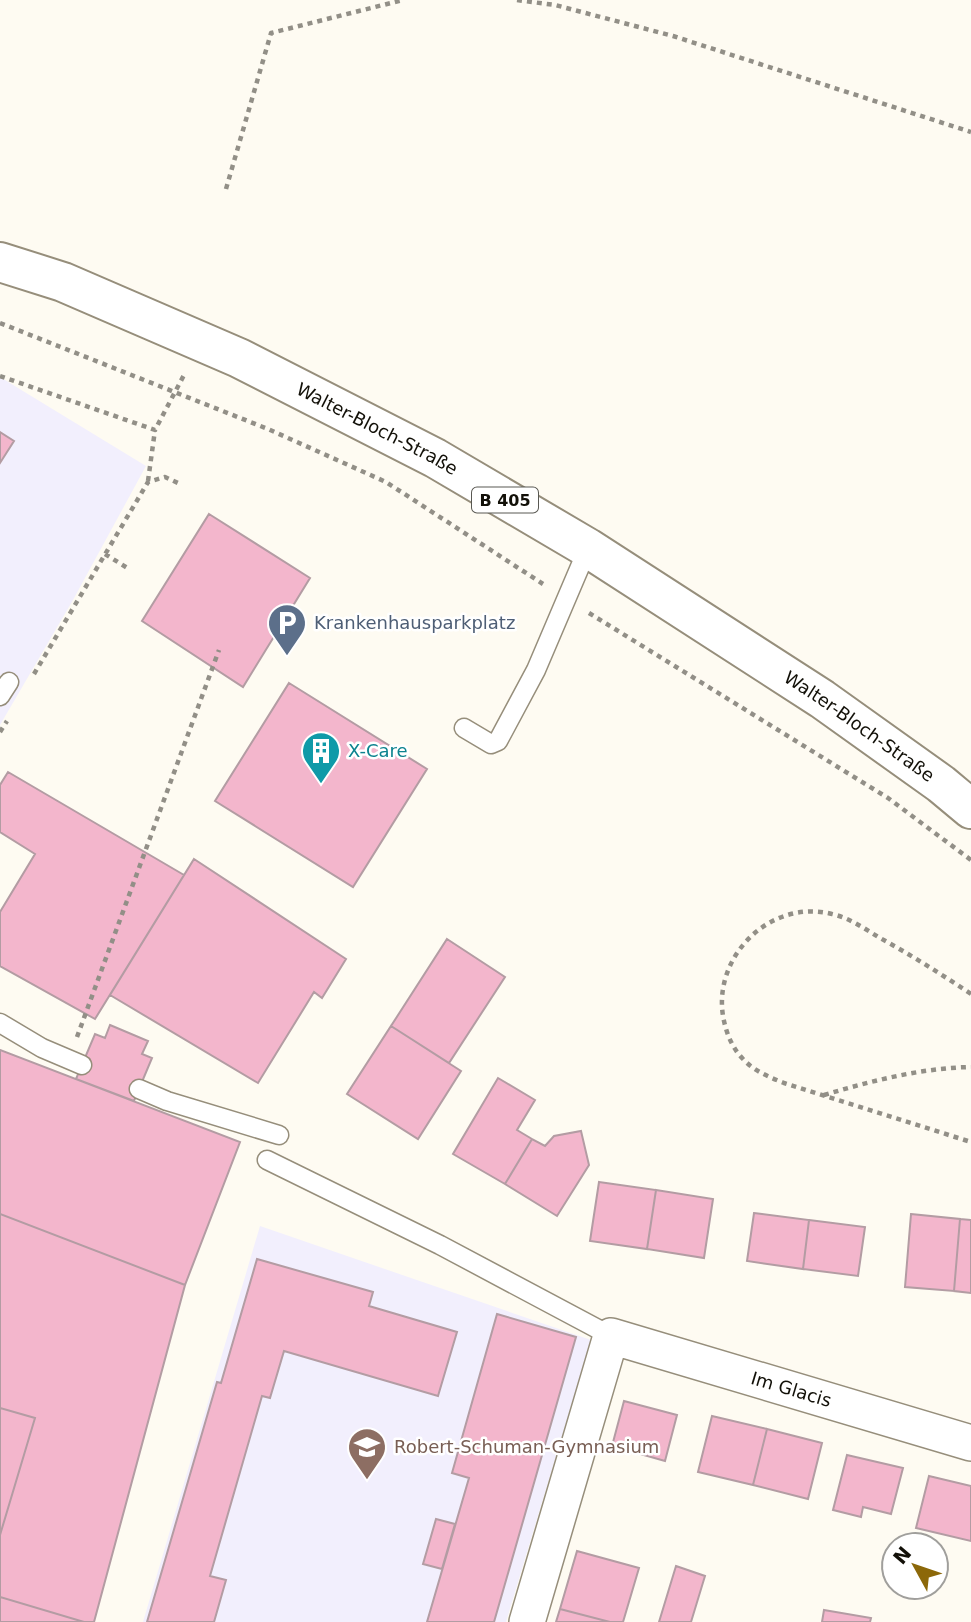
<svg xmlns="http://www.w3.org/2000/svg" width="971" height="1622" font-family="'DejaVu Sans',sans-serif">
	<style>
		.education { fill: #f2effd }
		.building { fill: #f3b6cc; stroke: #b39ca3; stroke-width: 2 }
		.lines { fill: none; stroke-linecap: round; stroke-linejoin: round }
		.lane-casing { stroke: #968e7b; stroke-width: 21 }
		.street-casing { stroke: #968e7b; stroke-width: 38 }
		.primary-casing { stroke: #968e7b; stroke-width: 42 }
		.path { stroke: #928f87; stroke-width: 4.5; stroke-dasharray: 5 5; stroke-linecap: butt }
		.lane { stroke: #fff; stroke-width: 18 }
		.street { stroke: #fff; stroke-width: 35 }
		.primary { stroke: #fff; stroke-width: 38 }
		.labels { text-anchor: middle; stroke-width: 5; stroke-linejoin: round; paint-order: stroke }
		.shield { fill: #fff; stroke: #595852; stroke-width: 2 }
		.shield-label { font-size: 16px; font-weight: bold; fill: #121008 }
		.street-label { font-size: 18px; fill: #121008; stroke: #fff }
		.service-label { font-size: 18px; fill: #4e5e75; stroke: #fff; text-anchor: start }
		.culture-label { font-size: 18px; fill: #0d838f; stroke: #fff; text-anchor: start }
		.education-label { font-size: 18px; fill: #785e54; stroke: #fff; text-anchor: start }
	</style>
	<rect width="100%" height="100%" fill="#fefbf2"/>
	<path class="education" d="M0,377l146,89 -73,134 -73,125z
		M260,1226l331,114 -85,282h-363z"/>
	<path class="building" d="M0,432l14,9 -14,22z
		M209,514l101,64 -67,109 -101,-66z
		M289,683l138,86 -74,118 -138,-86z
		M8,772l176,103 -89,144 -95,-53v-54l35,-58 -35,-22v-47z
		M194,859l152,100 -24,39 -8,-6 -56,91 -148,-88z
		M447,939l58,38 -56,86 -58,-37z
		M110,1025l38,16 -6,13 10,4 -18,43 -58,-22 19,-45 10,4z
		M391,1026l70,45 -43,68 -71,-45z
		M0,1050l240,92 -55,143 -185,-71z
		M498,1078l37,22 -18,30 15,9 -27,45 -52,-30z
		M581,1131l8,34 -32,51 -52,-32 27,-45 13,7 9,-10z
		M599,1182l57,8 -9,59 -57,-8z
		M656,1190l57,9 -9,59 -57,-9z
		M754,1213l55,7 -6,49 -56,-8z
		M0,1214l185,71 -91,337h-10l-84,-25v-62l35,-117 -35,-10z
		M911,1214l49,5 -6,72 -49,-4z
		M960,1219l11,1v73l-17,-2z
		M809,1220l56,7 -7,49 -55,-7z
		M257,1259l116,33 -4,14 88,26 -19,64 -154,-45 -14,47 -8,-2 -52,180 16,4 -12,42h-67l70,-240 4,1z
		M497,1314l79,23 -82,285h-67l42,-144 -17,-5z
		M624,1401l53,14 -12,46 -53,-15z
		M0,1408l35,10 -35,117z
		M712,1416l55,13 -14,56 -55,-13z
		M767,1429l55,14 -14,56 -55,-14z
		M847,1455l56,13 -12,46 -28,-7 -2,10 -28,-7z
		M929,1476l42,10v55l-55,-13z
		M436,1519l19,5 -13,45 -19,-5z
		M577,1551l62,17 -16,54h-13l-50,-13z
		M676,1566l29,10 -14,46h-32z
		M0,1597l84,25h-84z
		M560,1609l50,13h-54z
		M824,1610l47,8 -1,4h-48z"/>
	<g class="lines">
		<defs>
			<path id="lane" d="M0,696l9,-14
				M464,728l27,16 7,-3 38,-71 52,-122
				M0,1023l42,25 40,17
				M139,1089l28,12 112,34
				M267,1160l173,85 171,91"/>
			<g id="street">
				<path id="s1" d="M527,1622l84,-286 360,107"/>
			</g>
			<g id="primary">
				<path id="s2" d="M0,262l63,20 176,76 196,100 153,90 234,151 119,85 30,25"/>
			</g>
		</defs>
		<use href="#lane" class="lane-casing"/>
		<use href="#street" class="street-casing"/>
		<use href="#primary" class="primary-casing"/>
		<path class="path" d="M517,0l38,5 118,31 298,96
			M226,189l45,-156 132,-33
			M0,323l268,106 118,53 157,102
			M0,376l155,54 29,-55
			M148,481l7,-51
			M105,554l24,15
			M589,613l299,185 83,62
			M34,674l114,-192 17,-5 13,6
			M0,732l7,-11
			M971,994c-30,-20 -60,-39 -91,-56 -15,-9 -30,-20 -48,-24 -63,-16 -122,45 -108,107 3,14 9,28 19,38 11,12 26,18 41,24l187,59
			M77,1037l142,-387
			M824,1095c47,-14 97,-27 147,-28"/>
		<use href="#lane" class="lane"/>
		<use href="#street" class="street"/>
		<use href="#primary" class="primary"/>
	</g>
	<defs>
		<symbol id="parking-pin" viewBox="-11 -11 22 30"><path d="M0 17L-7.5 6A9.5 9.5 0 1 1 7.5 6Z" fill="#5c6f8a" stroke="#fff"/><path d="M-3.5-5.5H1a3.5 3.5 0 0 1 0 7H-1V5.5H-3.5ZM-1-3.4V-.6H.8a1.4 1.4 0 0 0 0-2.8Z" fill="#fff"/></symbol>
		<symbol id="building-pin" viewBox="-11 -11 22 30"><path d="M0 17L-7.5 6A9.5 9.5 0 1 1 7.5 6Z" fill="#0f9aa8" stroke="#fff"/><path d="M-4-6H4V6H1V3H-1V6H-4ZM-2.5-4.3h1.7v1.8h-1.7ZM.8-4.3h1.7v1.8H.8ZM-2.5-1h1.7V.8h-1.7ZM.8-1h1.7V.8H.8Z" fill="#fff"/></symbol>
		<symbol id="school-pin" viewBox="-11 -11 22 30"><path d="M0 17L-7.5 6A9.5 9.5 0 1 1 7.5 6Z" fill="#8d6e63" stroke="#fff"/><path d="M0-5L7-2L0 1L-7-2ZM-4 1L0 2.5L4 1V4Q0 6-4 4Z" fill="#fff"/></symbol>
	</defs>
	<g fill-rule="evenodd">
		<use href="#parking-pin" x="265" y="601" width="44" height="60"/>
		<use href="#building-pin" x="299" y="729" width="44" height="60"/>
		<use href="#school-pin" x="345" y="1425" width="44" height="60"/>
	</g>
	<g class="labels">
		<rect class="shield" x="472" y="487.5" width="66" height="25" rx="5"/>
		<g class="shield-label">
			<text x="505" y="506">B 405</text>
		</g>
		<g class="street-label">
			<text dy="6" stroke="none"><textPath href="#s2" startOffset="413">Walter-Bloch-Straße</textPath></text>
			<text dy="6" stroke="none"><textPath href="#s2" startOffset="980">Walter-Bloch-Straße</textPath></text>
			<text dy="6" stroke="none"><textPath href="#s1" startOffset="486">Im Glacis</textPath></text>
		</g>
		<g class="service-label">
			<text x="314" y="629">Krankenhausparkplatz</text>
		</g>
		<g class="culture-label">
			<text x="348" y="757">X-Care</text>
		</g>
		<g class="education-label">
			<text x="394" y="1453">Robert-Schuman-Gymnasium</text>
		</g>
	</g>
	<g transform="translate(915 1566) rotate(310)"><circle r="33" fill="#ffffff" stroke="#a09f9c" stroke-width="2"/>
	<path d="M0-5L12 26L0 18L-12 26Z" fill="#8c6809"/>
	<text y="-10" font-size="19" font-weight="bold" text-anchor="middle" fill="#121008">N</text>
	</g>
</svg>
